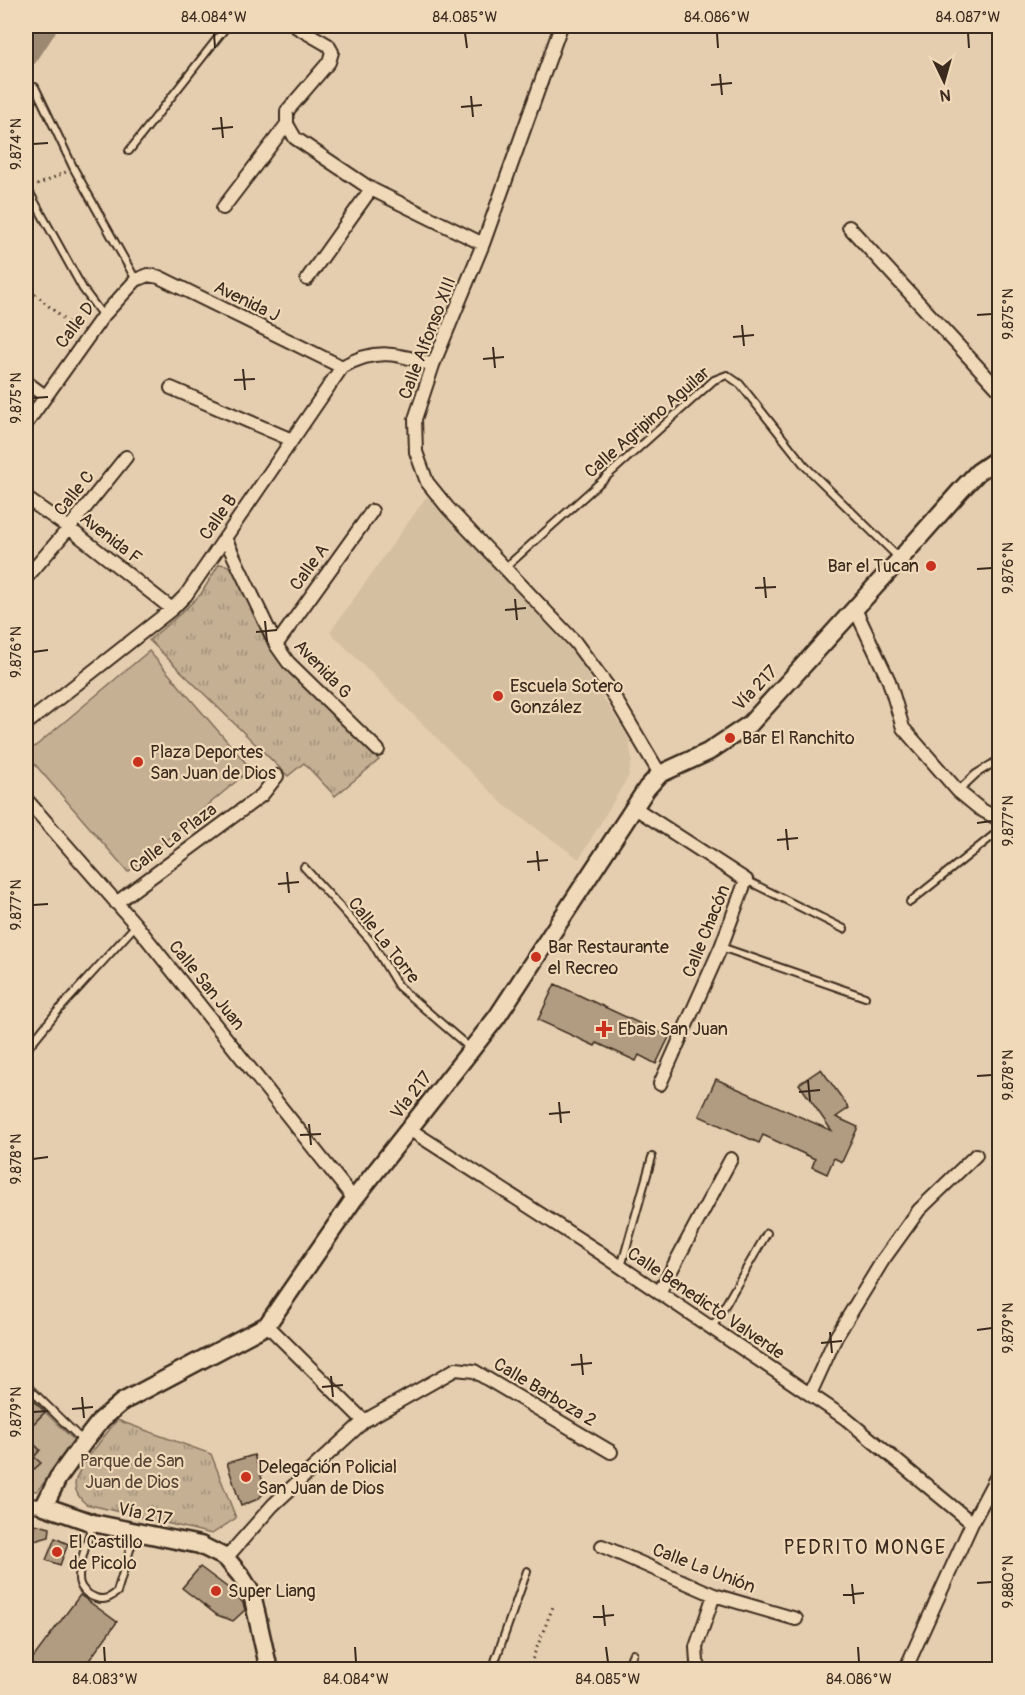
<svg xmlns="http://www.w3.org/2000/svg" width="1025" height="1695" font-family="Pangolin,sans-serif">
	<style>
		.built { fill: #d5bfa1 }
		.grass { fill: url(#grass-tufts); stroke: #806d59; stroke-width: 1.5 }
		.garden { fill: #c5b094; stroke: #806d59; stroke-width: 1.5 }
		.lines { fill: none; stroke-linecap: round; stroke-linejoin: round }
		.river { stroke: #9d8872; stroke-width: 27 }
		.building { fill: #b19b81; stroke: #3b2a1e; stroke-width: 1.5 }
		.service-casing { stroke: #3b2a1e; stroke-width: 10 }
		.minor-casing { stroke: #3b2a1e; stroke-width: 16 }
		.secondary-casing { stroke: #3b2a1e; stroke-width: 21 }
		.path { stroke: #3b2a1e; stroke-width: 3; stroke-dasharray: 1.5 4.5; stroke-linecap: butt }
		.service { stroke: #f0d9b8; stroke-width: 6 }
		.minor { stroke: #f0d9b8; stroke-width: 12 }
		.secondary { stroke: #f0d9b8; stroke-width: 16 }
		.ticks { fill: none; stroke: #3b2a1e; stroke-width: 2 }
		.poi-dot { fill: #c8321e; stroke: #f0d9b8; stroke-width: 2 }
		.labels { text-anchor: middle; stroke-width: 4.5; stroke-linejoin: round; paint-order: stroke }
		.street-label { font-size: 18px; fill: #3b2a1e; stroke: #f0d9b8 }
		.poi-label { font-size: 18px; fill: #3b2a1e; stroke: #f0d9b8; text-anchor: start }
		.park-label { font-size: 18px; fill: #574536; stroke: #f0d9b8 }
		.neighbourhood-label { font-size: 20px; letter-spacing: 1.5px; fill: #3b2a1e; stroke: #f0d9b8 }
		.neatline { fill: none; stroke: #3b2a1e; stroke-width: 2 }
		.ticks-label { font-size: 15px; text-anchor: middle; fill: #3b2a1e }
	</style>
	<defs>
		<pattern id="grass-tufts" width="24" height="20" patternUnits="userSpaceOnUse" patternTransform="scale(1.5)"><rect width="24" height="20" fill="#c5b094"/><path d="M3 7l-1-3M5 7V3M7 7l1-3M15 17l-1-3M17 17v-4M19 17l1-3" fill="none" stroke="#a18f78"/></pattern>
	</defs>
	<rect width="100%" height="100%" fill="#e5ceaf"/>
	<filter id="ink" filterUnits="userSpaceOnUse"><feTurbulence type="fractalNoise" baseFrequency=".0167" numOctaves="2"/><feDisplacementMap in="SourceGraphic" scale="12" xChannelSelector="R" yChannelSelector="G"/><feConvolveMatrix kernelMatrix="1 2 1 2 8 2 1 2 1" color-interpolation-filters="sRGB"/></filter>
	<g filter="url(#ink)">
		<path class="built" d="M427,496l148,158 54,84 3,23 -4,16 -49,82 -75,-54 -174,-173z"/>
		<path class="grass" d="M219,564l7,1 7,3 63,109 83,83 -44,36 -31,-33 -16,13 -139,-136 30,-25 22,-21z
			M117,1420l94,34 25,64 -24,16 -126,-30c-7,-6 -13,-15 -10,-25 3,-13 32,-47 41,-59z"/>
		<path class="garden" d="M149,651l102,118 -123,103 -102,-118z
			M45,1412l32,31 -40,48 -11,-1v-24l5,6 3,-15 6,-7 -14,-14v-5z"/>
		<g class="lines">
			<path class="river" d="M26,53l17,-26v-1"/>
		</g>
		<path class="building" d="M555,984l114,53 -13,27 -17,-9 -3,6 -39,-18 -2,3 -57,-26z
			M821,1069l28,39 -13,9 22,10 -16,35 -8,-4 -7,16 -15,-7 3,-8 -52,-24 -4,8 -60,-27 17,-37 116,52 -33,-47z
			M26,1393l19,19 -19,19z
			M26,1436l14,14 -6,7 7,6 -10,9 -5,-6z
			M254,1455l12,36 -8,8 -17,7 -14,-43z
			M35,1524l15,4 -1,9 -15,4z
			M55,1538l13,6 -8,21 -14,-5z
			M200,1567l35,26 8,10 2,7 -12,11 -16,-6 -35,-27z
			M80,1595l37,27 -35,48h-42l-10,-8z"/>
		<g class="lines">
			<defs>
				<path id="service" d="M35,87l39,82 62,111
					M129,151l98,-125
					M26,186l57,103 20,27
					M506,567l208,-187 13,-5 13,9 65,82 95,93
					M958,791l18,-17 24,-15
					M304,867l67,74 27,45 73,63
					M746,880l98,49
					M910,902l90,-72
					M721,947l144,50
					M26,1050l30,-37 80,-88
					M621,1267l31,-110
					M712,1328l55,-95
					M26,1385l57,56
					M93,1523c-5,16 -14,39 -14,55 0,10 8,17 17,20 9,3 15,-1 21,-6l18,-59
					M492,1670l35,-99
					M626,1670l7,-17"/>
				<path id="minor" d="M295,26l33,19 4,7 -3,10 -42,49v13l8,14 76,51 112,55
					M561,26l-78,218 -50,121 -18,54 1,33 11,30 21,26 127,134 34,46 51,86
					M223,208l64,-84
					M849,227l151,164
					M307,279l64,-90
					M26,382l19,14
					M171,388l121,52
					M26,424l77,-108 33,-36 12,-5 11,2 183,90
					M26,498l43,30 103,81
					M225,538l51,107 12,17 90,88
					M26,578l43,-50 57,-71
					M855,609l34,72 14,47 55,63 22,18 20,11
					M276,645l96,-134
					M26,724l146,-115 14,-14 156,-228c34,-20 56,-13 91,-2
					M26,799l110,126 218,274
					M635,808l111,72 -25,67 -61,137
					M116,903l146,-108 15,-19
					M409,1129l190,123 246,166 127,105
					M659,1293l72,-134
					M810,1394l26,-57 47,-77 36,-50 57,-55
					M364,1421l92,-52 18,2 137,81
					M26,1505l18,1
					M602,1546l112,49 82,24
					M226,1558l47,-53 91,-84 -97,-96
					M701,1670l-4,-8 -1,-15 18,-52
					M905,1670l67,-147 28,-53"/>
				<path id="secondary" d="M269,1670l-17,-76 -11,-18 -15,-18 -26,-13 -107,-22 -49,-17 14,-28 26,-36 17,-22 21,-18 145,-77 87,-126 143,-182 150,-229 13,-14 48,-22 42,-28 150,-165 61,-69 17,-18 22,-15"/>
			</defs>
			<use href="#service" class="service-casing"/>
			<use href="#minor" class="minor-casing"/>
			<use href="#secondary" class="secondary-casing"/>
			<path class="path" d="M37,185l29,-13
				M26,286l50,44
				M528,1670l26,-66"/>
			<use href="#service" class="service"/>
			<use href="#minor" class="minor"/>
			<use href="#secondary" class="secondary"/>
		</g>
	</g>
	<path class="ticks" d="M214,33l1,15M465,33l2,15M717,33l1,15M968,33l1,15M720,74l2,21M711,85l21,-2M471,96l2,21M461,107l21,-2M221,117l2,21M212,129l21,-2M33,144l15,-1M977,315l15,-1M742,325l2,21M733,337l21,-2M493,347l2,21M483,359l21,-2M243,369l2,21M234,380l21,-1M33,398l15,-1M977,569l15,-1M764,577l2,21M755,588l21,-1M515,599l2,21M505,610l21,-2M265,621l2,21M256,632l21,-2M33,652l15,-2M977,823l15,-2M786,829l2,21M777,840l21,-2M537,851l2,20M527,862l21,-2M287,872l2,21M278,884l21,-2M33,905l15,-1M977,1076l15,-1M808,1080l2,21M799,1092l21,-2M559,1102l2,21M549,1114l21,-2M309,1124l2,21M300,1135l21,-1M33,1159l15,-2M977,1330l15,-2M830,1332l2,21M821,1343l21,-2M581,1354l2,21M571,1365l21,-2M331,1376l2,21M322,1387l21,-2M82,1397l2,21M72,1409l21,-2M33,1412l15,-1M977,1583l15,-1M852,1584l2,20M843,1595l21,-2M603,1605l2,21M593,1617l21,-2M104,1647l1,15M355,1647l1,15M606,1647l2,15M858,1647l1,15"/>
	<g class="poi-dot">
		<circle cx="931" cy="566" r="6"/>
		<circle cx="498" cy="696" r="6"/>
		<circle cx="730" cy="738" r="6"/>
		<circle cx="138" cy="762" r="6"/>
		<circle cx="536" cy="957" r="6"/>
		<path d="M601 1020h6v6h6v6h-6v6h-6v-6h-6v-6h6z"/>
		<circle cx="246" cy="1477" r="6"/>
		<circle cx="57" cy="1552" r="6"/>
		<circle cx="216" cy="1591" r="6"/>
	</g>
	<g class="labels">
		<g class="street-label">
			<text transform="translate(247 301) rotate(26)" y="6">Avenida J</text>
			<text transform="translate(75 325) rotate(-53)" y="6">Calle D</text>
			<text transform="translate(427 338) rotate(-69)" y="6">Calle Alfonso XIII</text>
			<text transform="translate(647 422) rotate(-41)" y="6">Calle Agripino Aguilar</text>
			<text transform="translate(74 493) rotate(-51)" y="6">Calle C</text>
			<text transform="translate(218 517) rotate(-55)" y="6">Calle B</text>
			<text transform="translate(111 538) rotate(38)" y="6">Avenida F</text>
			<text transform="translate(309 567) rotate(-54)" y="6">Calle A</text>
			<text transform="translate(323 669) rotate(46)" y="6">Avenida G</text>
			<text transform="translate(755 688) rotate(-46)" y="6">Vía 217</text>
			<text transform="translate(173 838) rotate(-37)" y="6">Calle La Plaza</text>
			<text transform="translate(706 931) rotate(-68)" y="6">Calle Chacón</text>
			<text transform="translate(384 940) rotate(52)" y="6">Calle La Torre</text>
			<text transform="translate(207 985) rotate(51)" y="6">Calle San Juan</text>
			<text transform="translate(411 1095) rotate(-52)" y="6">Vía 217</text>
			<text transform="translate(706 1303) rotate(34)" y="6">Calle Benedicto Valverde</text>
			<text transform="translate(545 1392) rotate(31)" y="6">Calle Barboza 2</text>
			<text transform="translate(145 1514) rotate(12)" y="6">Vía 217</text>
			<text transform="translate(704 1568) rotate(21)" y="6">Calle La Unión</text>
		</g>
		<g class="poi-label">
			<text x="919" y="572" text-anchor="end">Bar el Tucan</text>
			<text x="510" y="692">Escuela Sotero<tspan x="510" dy="21">González</tspan></text>
			<text x="742" y="744">Bar El Ranchito</text>
			<text x="150" y="758">Plaza Deportes<tspan x="150" dy="21">San Juan de Dios</tspan></text>
			<text x="548" y="953">Bar Restaurante<tspan x="548" dy="21">el Recreo</tspan></text>
			<text x="618" y="1035">Ebais San Juan</text>
			<text x="258" y="1473">Delegación Policial<tspan x="258" dy="21">San Juan de Dios</tspan></text>
			<text x="69" y="1548">El Castillo<tspan x="69" dy="21">de Picolo</tspan></text>
			<text x="228" y="1597">Super Liang</text>
		</g>
		<g class="park-label">
			<text x="132" y="1467">Parque de San<tspan x="132" dy="21">Juan de Dios</tspan></text>
		</g>
		<g class="neighbourhood-label">
			<text x="865" y="1554">PEDRITO MONGE</text>
		</g>
	</g>
	<rect width="1025" height="1695" fill="none" stroke="#f0d9b8" stroke-width="66"/>
	<g transform="translate(944 81) rotate(175)" stroke="#f0d9b8" stroke-width="4.5" paint-order="stroke">
	<path d="M0-4.5L10 22L0 15L-10 22Z" fill="#3b2a1e"/>
	<text y="-9" font-size="16" font-weight="bold" text-anchor="middle" fill="#3b2a1e">N</text>
	</g>
	<rect x="33" y="33" width="959" height="1629" class="neatline"/>
	<g class="ticks-label">
		<text x="214" y="22">84.084°W</text>
		<text x="465" y="22">84.085°W</text>
		<text x="717" y="22">84.086°W</text>
		<text x="968" y="22">84.087°W</text>
		<text transform="translate(16 144) rotate(-90)" y="5">9.874°N</text>
		<text transform="translate(1008 314) rotate(-90)" y="5">9.875°N</text>
		<text transform="translate(16 398) rotate(-90)" y="5">9.875°N</text>
		<text transform="translate(1008 568) rotate(-90)" y="5">9.876°N</text>
		<text transform="translate(16 652) rotate(-90)" y="5">9.876°N</text>
		<text transform="translate(1008 821) rotate(-90)" y="5">9.877°N</text>
		<text transform="translate(16 905) rotate(-90)" y="5">9.877°N</text>
		<text transform="translate(1008 1075) rotate(-90)" y="5">9.878°N</text>
		<text transform="translate(16 1159) rotate(-90)" y="5">9.878°N</text>
		<text transform="translate(1008 1328) rotate(-90)" y="5">9.879°N</text>
		<text transform="translate(16 1412) rotate(-90)" y="5">9.879°N</text>
		<text transform="translate(1008 1582) rotate(-90)" y="5">9.880°N</text>
		<text x="105" y="1684">84.083°W</text>
		<text x="356" y="1684">84.084°W</text>
		<text x="608" y="1684">84.085°W</text>
		<text x="859" y="1684">84.086°W</text>
	</g>
</svg>
